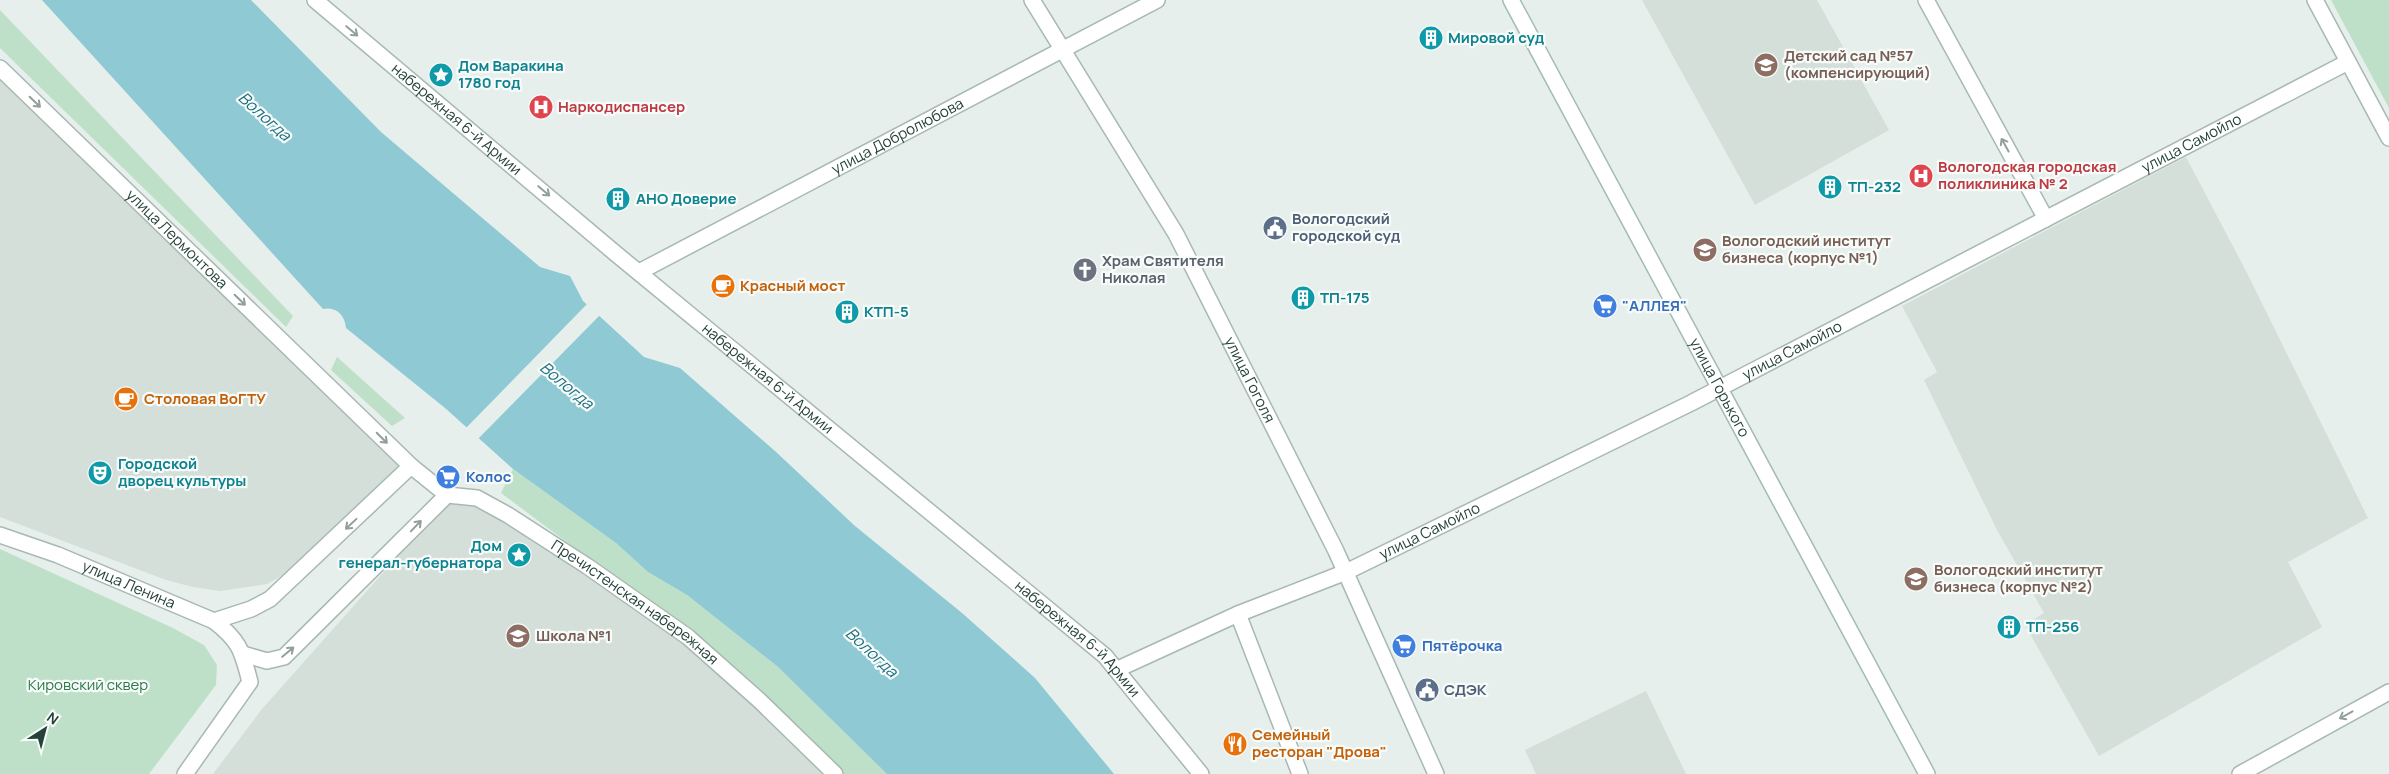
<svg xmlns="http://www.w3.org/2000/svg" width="2389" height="774" font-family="Manrope,sans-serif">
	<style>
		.built { fill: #d4dfda }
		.green { fill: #bfe0c8 }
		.water { fill: #8ec9d4 }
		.pier { fill: #e6efeb }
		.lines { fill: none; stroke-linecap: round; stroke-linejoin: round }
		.street-casing { stroke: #a8b8b2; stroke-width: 18 }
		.secondary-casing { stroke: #a4bbb3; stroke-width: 18 }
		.street { stroke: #fff; stroke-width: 15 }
		.secondary { stroke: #fff; stroke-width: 15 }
		.oneway { stroke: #92a09c }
		.labels { text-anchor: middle; stroke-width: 4.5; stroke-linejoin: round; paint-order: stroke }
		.culture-label { font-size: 15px; font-weight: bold; fill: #0d838f; stroke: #f7fbf9; text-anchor: start }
		.education-label { font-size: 15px; font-weight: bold; fill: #785e54; stroke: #f7fbf9; text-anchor: start }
		.health-label { font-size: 15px; font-weight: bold; fill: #be3a42; stroke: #f7fbf9; text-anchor: start }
		.street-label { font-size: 15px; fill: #24423a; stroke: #f7fbf9 }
		.service-label { font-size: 15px; font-weight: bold; fill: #4e5e75; stroke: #f7fbf9; text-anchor: start }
		.worship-label { font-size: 15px; font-weight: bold; fill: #5b616d; stroke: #f7fbf9; text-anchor: start }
		.food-label { font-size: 15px; font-weight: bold; fill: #c56008; stroke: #f7fbf9; text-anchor: start }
		.shop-label { font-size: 15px; font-weight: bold; fill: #366cbe; stroke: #f7fbf9; text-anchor: start }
		.park-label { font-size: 15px; fill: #2d7a4b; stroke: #f7fbf9 }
		.water-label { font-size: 16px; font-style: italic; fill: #1c6f80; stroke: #f7fbf9 }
	</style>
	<rect width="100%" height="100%" fill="#e6efeb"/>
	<path class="built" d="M1642,0h175l72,130 -134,75z
		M0,73l397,388 1,11 -31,37 -86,67 -14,8 -47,7 -27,-4 -27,-7 -166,-63z
		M2186,157l60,114 122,247 -80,44 34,65 -223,129 -74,-131 19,-12 -47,-83 -73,-150 13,-8 -35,-66z
		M476,501l30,18 178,122 74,66 69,67h-614l49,-65 183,-206z
		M1646,691l40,83h-150l-11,-24z"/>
	<path class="green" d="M2331,0h58v108z
		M0,10l293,306 -7,11 -286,-279z
		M337,357l68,61 -13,8 -61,-56z
		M513,469l103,74 32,29 39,23 91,72 109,107h-44l-78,-77 -173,-136 -91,-68z
		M0,549l173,79 31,17 13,20 -1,20 -67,89h-149z"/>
	<path class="water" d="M42,0h209l130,132 159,135 30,9 13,25 61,56 36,11 95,83 80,75 107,87 73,65 79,96h-227l-109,-107 -91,-72 -39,-23 -32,-29 -103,-74 -68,-61 -99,-80c-1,-13 -10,-22 -23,-19z"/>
	<path class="pier" d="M588,303l13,11 -124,126 -12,-11z"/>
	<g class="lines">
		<defs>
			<g id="street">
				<path id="s1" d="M315,0l300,253 490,403 96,118"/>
				<path id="s2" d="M1032,0l144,234 160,317 100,223"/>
				<path d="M1926,0l120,219"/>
				<path d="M2315,0l74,138"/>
				<path id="s3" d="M0,68l411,398 36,29 30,3 31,17 79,51 101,71 72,64 75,73"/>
				<path id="s4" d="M639,272l518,-272"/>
				<path id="s5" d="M0,535l58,20 156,66c26,20 28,30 36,61l-65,92"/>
				<path d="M1238,614l62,160"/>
				<path d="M214,621l37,-12 19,-10 141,-133"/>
				<path d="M243,654l24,7 17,-4 163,-162"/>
				<path id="s6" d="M1118,669l120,-55 108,-42 345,-169 657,-341"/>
				<path d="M2240,774l149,-82"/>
			</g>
			<g id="secondary">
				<path id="s7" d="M1511,0l416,774"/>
			</g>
		</defs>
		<use href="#street" class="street-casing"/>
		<use href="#secondary" class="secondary-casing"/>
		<use href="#street" class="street"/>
		<use href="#secondary" class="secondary"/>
	</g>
	<defs><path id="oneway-shaft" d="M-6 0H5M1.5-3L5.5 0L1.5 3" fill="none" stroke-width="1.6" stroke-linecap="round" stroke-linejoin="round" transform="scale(1.25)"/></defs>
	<g class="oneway">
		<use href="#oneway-shaft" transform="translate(352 31) rotate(40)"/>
		<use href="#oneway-shaft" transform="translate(35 102) rotate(44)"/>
		<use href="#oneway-shaft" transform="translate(2005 145) rotate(-119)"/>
		<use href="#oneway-shaft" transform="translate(544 191) rotate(40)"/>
		<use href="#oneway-shaft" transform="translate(240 300) rotate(44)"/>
		<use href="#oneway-shaft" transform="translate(382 438) rotate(45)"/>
		<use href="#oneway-shaft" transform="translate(351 524) rotate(137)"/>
		<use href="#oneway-shaft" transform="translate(416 526) rotate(-46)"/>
		<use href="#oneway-shaft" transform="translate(288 652) rotate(-40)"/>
		<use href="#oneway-shaft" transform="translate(2346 715) rotate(151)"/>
	</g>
	<defs>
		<symbol id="building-disc" viewBox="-11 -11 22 22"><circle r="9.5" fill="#0f9aa8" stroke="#f7fbf9"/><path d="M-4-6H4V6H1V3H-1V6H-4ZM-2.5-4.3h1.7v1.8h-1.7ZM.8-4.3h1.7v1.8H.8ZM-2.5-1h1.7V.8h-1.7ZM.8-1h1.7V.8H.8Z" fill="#fff"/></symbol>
		<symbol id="school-disc" viewBox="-11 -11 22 22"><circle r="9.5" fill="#8d6e63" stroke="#f7fbf9"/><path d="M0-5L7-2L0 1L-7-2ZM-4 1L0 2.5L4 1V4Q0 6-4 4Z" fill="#fff"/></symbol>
		<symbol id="sight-disc" viewBox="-11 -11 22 22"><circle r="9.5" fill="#0f9aa8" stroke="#f7fbf9"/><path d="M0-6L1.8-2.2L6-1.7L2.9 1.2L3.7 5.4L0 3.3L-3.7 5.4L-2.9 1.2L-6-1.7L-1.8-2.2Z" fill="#fff"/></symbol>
		<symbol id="hospital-disc" viewBox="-11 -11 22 22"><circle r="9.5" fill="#e0444e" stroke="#f7fbf9"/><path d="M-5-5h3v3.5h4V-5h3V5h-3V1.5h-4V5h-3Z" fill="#fff"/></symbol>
		<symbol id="civic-disc" viewBox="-11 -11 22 22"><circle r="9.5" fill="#5c6f8a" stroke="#f7fbf9"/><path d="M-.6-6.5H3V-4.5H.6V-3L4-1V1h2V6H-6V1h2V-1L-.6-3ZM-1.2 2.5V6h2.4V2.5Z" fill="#fff"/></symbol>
		<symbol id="university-disc" viewBox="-11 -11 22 22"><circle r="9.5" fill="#8d6e63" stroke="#f7fbf9"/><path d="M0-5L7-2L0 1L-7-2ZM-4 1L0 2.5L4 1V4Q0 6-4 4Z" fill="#fff"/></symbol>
		<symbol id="church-disc" viewBox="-11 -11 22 22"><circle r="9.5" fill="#6b7280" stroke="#f7fbf9"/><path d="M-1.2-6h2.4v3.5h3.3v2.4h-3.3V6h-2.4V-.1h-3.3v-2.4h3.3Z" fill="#fff"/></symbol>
		<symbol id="cafe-disc" viewBox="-11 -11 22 22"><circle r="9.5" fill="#e8710a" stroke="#f7fbf9"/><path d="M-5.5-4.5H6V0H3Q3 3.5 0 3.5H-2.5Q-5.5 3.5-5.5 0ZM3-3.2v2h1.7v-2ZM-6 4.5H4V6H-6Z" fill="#fff"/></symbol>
		<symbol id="supermarket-disc" viewBox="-11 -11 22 22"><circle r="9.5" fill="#3f7fe0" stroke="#f7fbf9"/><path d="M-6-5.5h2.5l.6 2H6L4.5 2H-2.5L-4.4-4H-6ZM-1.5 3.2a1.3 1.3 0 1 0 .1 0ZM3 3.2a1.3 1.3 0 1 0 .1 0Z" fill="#fff"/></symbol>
		<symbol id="theatre-disc" viewBox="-11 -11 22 22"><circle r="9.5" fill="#0f9aa8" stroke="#f7fbf9"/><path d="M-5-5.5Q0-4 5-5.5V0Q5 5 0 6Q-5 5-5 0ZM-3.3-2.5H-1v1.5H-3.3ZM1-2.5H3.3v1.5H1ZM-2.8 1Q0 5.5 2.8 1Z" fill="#fff"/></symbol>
		<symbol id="restaurant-disc" viewBox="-11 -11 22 22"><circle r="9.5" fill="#e8710a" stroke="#f7fbf9"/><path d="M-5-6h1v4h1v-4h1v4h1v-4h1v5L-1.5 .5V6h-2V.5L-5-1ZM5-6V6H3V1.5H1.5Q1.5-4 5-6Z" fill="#fff"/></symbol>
	</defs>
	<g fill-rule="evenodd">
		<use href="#building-disc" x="1417" y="24" width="28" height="28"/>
		<use href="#school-disc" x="1752" y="51" width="28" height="28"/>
		<use href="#sight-disc" x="427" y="61" width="28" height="28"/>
		<use href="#hospital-disc" x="527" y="93" width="28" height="28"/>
		<use href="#hospital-disc" x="1907" y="162" width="28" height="28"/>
		<use href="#building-disc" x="1816" y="173" width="28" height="28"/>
		<use href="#building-disc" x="604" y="185" width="28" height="28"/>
		<use href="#civic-disc" x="1261" y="214" width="28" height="28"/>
		<use href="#university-disc" x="1691" y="236" width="28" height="28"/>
		<use href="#church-disc" x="1071" y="256" width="28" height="28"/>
		<use href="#cafe-disc" x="709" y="272" width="28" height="28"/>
		<use href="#building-disc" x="1289" y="284" width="28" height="28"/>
		<use href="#supermarket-disc" x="1591" y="292" width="28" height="28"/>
		<use href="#building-disc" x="833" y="298" width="28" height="28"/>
		<use href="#cafe-disc" x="112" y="385" width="28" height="28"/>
		<use href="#theatre-disc" x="86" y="459" width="28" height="28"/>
		<use href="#supermarket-disc" x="434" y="463" width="28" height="28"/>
		<use href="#sight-disc" x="505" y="541" width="28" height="28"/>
		<use href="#university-disc" x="1902" y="565" width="28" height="28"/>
		<use href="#building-disc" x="1995" y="613" width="28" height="28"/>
		<use href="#school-disc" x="504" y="622" width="28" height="28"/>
		<use href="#supermarket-disc" x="1390" y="632" width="28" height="28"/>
		<use href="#civic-disc" x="1413" y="676" width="28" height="28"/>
		<use href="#restaurant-disc" x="1221" y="730" width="28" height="28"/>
	</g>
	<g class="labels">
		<g class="culture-label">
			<text x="1448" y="43">Мировой суд</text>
			<text x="458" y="71">Дом Варакина<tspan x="458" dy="17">1780 год</tspan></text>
			<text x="1848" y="192">ТП-232</text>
			<text x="636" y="204">АНО Доверие</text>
			<text x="1320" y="303">ТП-175</text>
			<text x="864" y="317">КТП-5</text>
			<text x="118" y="469">Городской<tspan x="118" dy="17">дворец культуры</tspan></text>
			<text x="502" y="551" text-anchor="end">Дом<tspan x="502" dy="17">генерал-губернатора</tspan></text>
			<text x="2026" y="632">ТП-256</text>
		</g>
		<g class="education-label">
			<text x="1784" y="61">Детский сад №57<tspan x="1784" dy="17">(компенсирующий)</tspan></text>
			<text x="1722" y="246">Вологодский институт<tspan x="1722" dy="17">бизнеса (корпус №1)</tspan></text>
			<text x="1934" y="575">Вологодский институт<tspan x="1934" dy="17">бизнеса (корпус №2)</tspan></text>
			<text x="536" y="641">Школа №1</text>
		</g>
		<g class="health-label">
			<text x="558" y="112">Наркодиспансер</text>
			<text x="1938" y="172">Вологодская городская<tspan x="1938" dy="17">поликлиника № 2</tspan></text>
		</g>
		<g class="street-label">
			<text dy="5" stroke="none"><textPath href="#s1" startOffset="185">набережная 6-й Армии</textPath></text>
			<text dy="5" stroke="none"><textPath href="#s4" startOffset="292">улица Добролюбова</textPath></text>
			<text dy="5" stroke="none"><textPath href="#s6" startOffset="1196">улица Самойло</textPath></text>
			<text dy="5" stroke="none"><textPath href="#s3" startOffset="246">улица Лермонтова</textPath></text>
			<text dy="5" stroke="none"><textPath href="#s6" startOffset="746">улица Самойло</textPath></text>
			<text dy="5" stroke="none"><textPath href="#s1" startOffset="590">набережная 6-й Армии</textPath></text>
			<text dy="5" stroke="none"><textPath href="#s2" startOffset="438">улица Гоголя</textPath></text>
			<text dy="5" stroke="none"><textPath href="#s7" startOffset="440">улица Горького</textPath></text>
			<text dy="5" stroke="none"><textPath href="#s6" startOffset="341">улица Самойло</textPath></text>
			<text dy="5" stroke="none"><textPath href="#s5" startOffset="138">улица Ленина</textPath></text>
			<text dy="5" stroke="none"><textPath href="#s3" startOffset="838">Пречистенская набережная</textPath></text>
			<text dy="5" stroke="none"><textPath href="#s1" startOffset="995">набережная 6-й Армии</textPath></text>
		</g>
		<g class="service-label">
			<text x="1292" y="224">Вологодский<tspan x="1292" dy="17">городской суд</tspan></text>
			<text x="1444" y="695">СДЭК</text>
		</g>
		<g class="worship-label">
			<text x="1102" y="266">Храм Святителя<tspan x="1102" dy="17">Николая</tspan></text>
		</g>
		<g class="food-label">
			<text x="740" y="291">Красный мост</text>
			<text x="144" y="404">Столовая ВоГТУ</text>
			<text x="1252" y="740">Семейный<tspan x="1252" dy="17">ресторан "Дрова"</tspan></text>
		</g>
		<g class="shop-label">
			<text x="1622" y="311">"АЛЛЕЯ"</text>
			<text x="466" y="482">Колос</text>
			<text x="1422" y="651">Пятёрочка</text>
		</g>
		<g class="park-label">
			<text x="88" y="690">Кировский сквер</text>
		</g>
		<g class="water-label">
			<text transform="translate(265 116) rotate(42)" y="6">Вологда</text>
			<text transform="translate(567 385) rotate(40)" y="6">Вологда</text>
			<text transform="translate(872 652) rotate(43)" y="6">Вологда</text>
		</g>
	</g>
	<g transform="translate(45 729) rotate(36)" stroke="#f7fbf9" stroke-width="4" paint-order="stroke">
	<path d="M0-4L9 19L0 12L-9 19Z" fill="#24423a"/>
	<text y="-8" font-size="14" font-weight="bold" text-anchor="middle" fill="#24423a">N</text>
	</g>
</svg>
